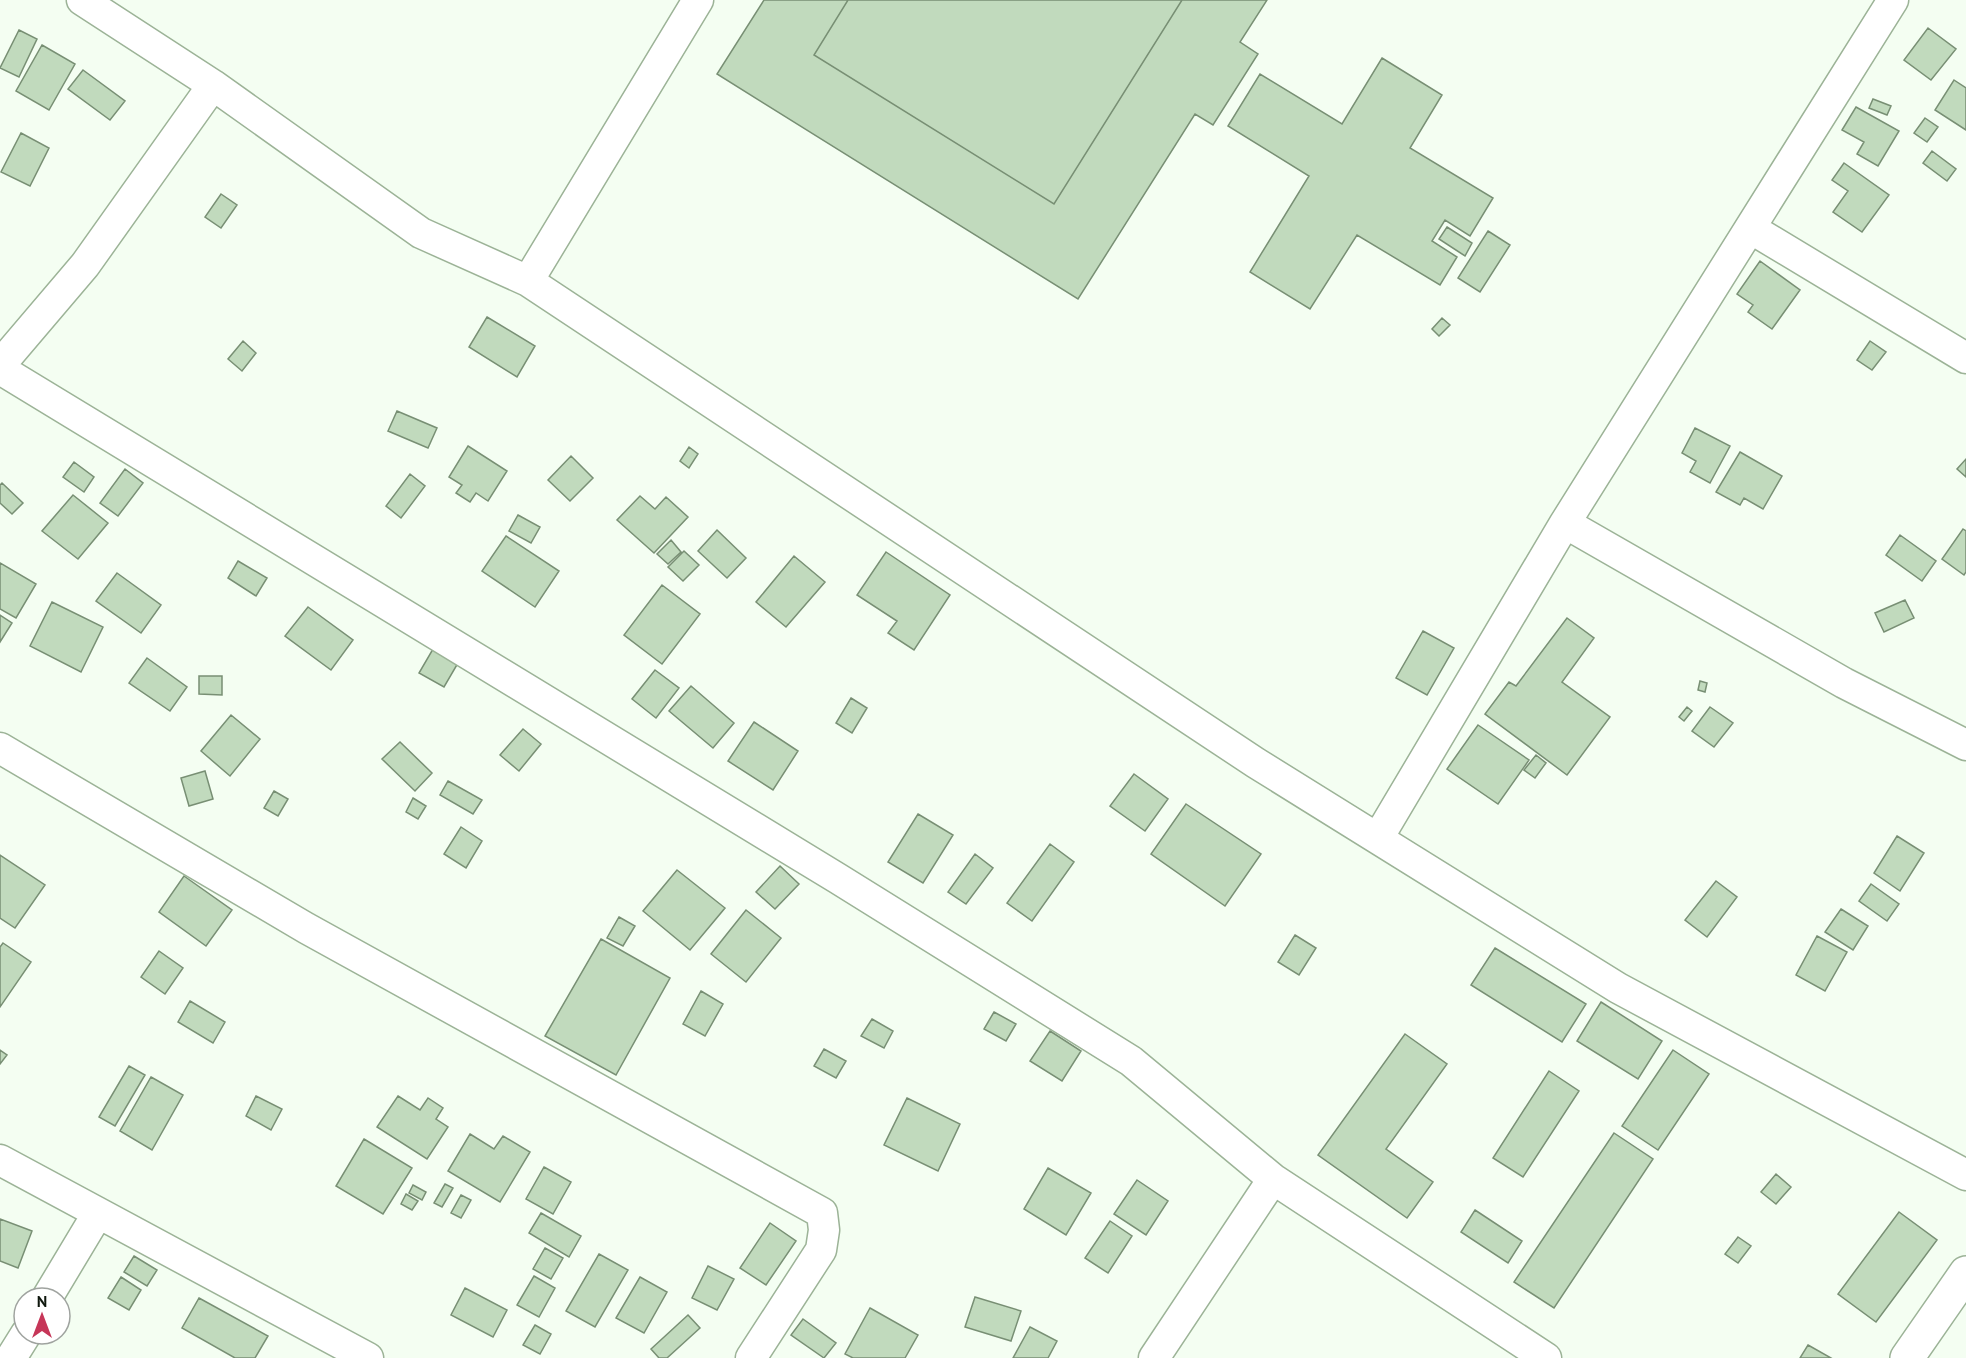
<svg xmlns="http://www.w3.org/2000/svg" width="1966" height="1358" font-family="'PT Sans',sans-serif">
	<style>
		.building { fill: #c1dabd; stroke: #788f74; stroke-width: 1.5 }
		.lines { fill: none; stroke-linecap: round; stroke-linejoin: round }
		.minor-casing { stroke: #9cb397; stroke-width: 33 }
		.tertiary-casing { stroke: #9cb397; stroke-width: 36 }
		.minor { stroke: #fff; stroke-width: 30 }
		.tertiary { stroke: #fff; stroke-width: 33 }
	</style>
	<rect width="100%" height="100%" fill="#f4fef2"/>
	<path class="building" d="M764,0h84l-34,55 240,149 128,-204h85l-27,42 18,12 -45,71 -18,-11 -117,185 -361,-225z
		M848,0h334l-128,204 -240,-149z
		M1928,28l28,21 -25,31 -27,-20z
		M19,30l18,9 -18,38 -19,-9z
		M42,45l33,19 -26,46 -33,-19z
		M1382,58l60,37 -32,53 83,50 -23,38 -25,-16 -13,21 25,16 -17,28 -83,-50 -47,74 -60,-37 59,-96 -81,-50 32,-52 82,50z
		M83,70l42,31 -15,19 -42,-31z
		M1954,80l12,8v42l-31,-20z
		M1873,99l18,7 -4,9 -18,-7z
		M1856,107l43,24 -21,35 -21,-12 7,-12 -22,-12z
		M1925,118l13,9 -11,15 -13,-9z
		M21,133l28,15 -19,38 -29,-14z
		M1932,151l24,18 -9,12 -24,-18z
		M1844,163l45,32 -27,37 -29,-20 15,-21 -16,-11z
		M221,194l16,11 -16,23 -16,-11z
		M1447,227l25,16 -7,13 -26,-17z
		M1488,231l22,14 -30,47 -22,-14z
		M1760,261l40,29 -28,39 -24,-17 5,-7 -16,-11z
		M487,317l48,29 -18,31 -48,-30z
		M1442,318l8,7 -11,11 -7,-7z
		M243,341l13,12 -14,18 -14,-12z
		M1870,341l16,11 -14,18 -15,-10z
		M397,411l40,17 -9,20 -40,-17z
		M1695,428l35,18 -20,37 -20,-11 6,-11 -14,-8z
		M468,446l39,25 -19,30 -12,-8 -6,9 -14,-9 6,-8 -13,-8z
		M689,447l9,7 -9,14 -9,-7z
		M1740,452l42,24 -19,33 -19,-11 -4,7 -24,-13z
		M571,456l22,22 -23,23 -22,-21z
		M1966,459v18l-9,-8z
		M74,462l20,15 -10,15 -21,-15z
		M125,469l18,14 -25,33 -18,-13z
		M410,474l15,12 -24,32 -15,-12z
		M2,483l21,20 -11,11 -12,-11v-18z
		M73,495l35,28 -30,36 -36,-28z
		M640,496l15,13 11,-12 22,20 -34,36 -37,-33z
		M518,515l22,12 -9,16 -22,-12z
		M1963,529l3,2v41l-2,3 -22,-16z
		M717,530l29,28 -19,20 -29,-27z
		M1900,535l36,26 -14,20 -36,-26z
		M506,536l53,35 -24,36 -53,-36z
		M671,540l10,12 -13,12 -11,-10z
		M684,551l15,14 -16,16 -15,-14z
		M886,552l64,43 -36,55 -26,-17 9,-12 -40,-26z
		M794,556l31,26 -39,45 -30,-25z
		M238,561l29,17 -11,18 -28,-18z
		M0,563l36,21 -20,34 -16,-9z
		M117,573l44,32 -20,28 -45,-32z
		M662,585l38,29 -38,50 -38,-29z
		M1905,600l9,18 -30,14 -9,-19z
		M52,602l51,25 -22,45 -51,-26z
		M308,607l45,33 -22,30 -46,-34z
		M0,615l12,8 -12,19z
		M1567,618l27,20 -32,44 48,35 -43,58 -82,-61 24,-32 7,4z
		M1423,631l31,17 -27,47 -31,-17z
		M433,649l25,14 -14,24 -25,-14z
		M147,658l40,29 -17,24 -41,-28z
		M655,670l24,18 -23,30 -24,-19z
		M199,676h23v19l-23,-1z
		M1700,681l7,2 -2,9 -7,-2z
		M691,686l43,37 -21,25 -44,-37z
		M851,698l16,10 -15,25 -16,-10z
		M1687,707l5,4 -8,10 -5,-4z
		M1710,707l23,16 -19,24 -22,-16z
		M231,715l29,24 -30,37 -29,-25z
		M754,722l44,29 -25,39 -45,-29z
		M1478,725l51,35 -31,44 -51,-35z
		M523,729l18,15 -22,27 -19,-16z
		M400,742l32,31 -17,18 -33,-32z
		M1536,755l10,8 -11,15 -11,-8z
		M205,771l8,28 -24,7 -8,-28z
		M1134,774l34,25 -23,32 -35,-25z
		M448,781l34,19 -9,14 -33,-19z
		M274,791l14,8 -10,17 -14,-8z
		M413,798l13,8 -8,13 -12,-7z
		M1186,804l75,50 -36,52 -74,-52z
		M918,814l35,21 -30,48 -35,-21z
		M461,827l21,14 -16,27 -22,-14z
		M1897,836l27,17 -24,38 -26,-18z
		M1050,844l24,18 -42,59 -25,-18z
		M975,854l18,14 -27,36 -18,-12z
		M0,855l45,30 -30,43 -15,-10z
		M780,866l19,18 -24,25 -19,-17z
		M677,870l48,38 -35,42 -47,-39z
		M184,876l48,34 -26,36 -47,-34z
		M1716,881l21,16 -30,40 -22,-17z
		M1871,884l28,20 -12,17 -28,-20z
		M1841,909l27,17 -15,24 -28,-18z
		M746,910l35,28 -35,44 -35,-28z
		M619,917l16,9 -12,20 -16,-8z
		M1295,935l21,13 -17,27 -21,-13z
		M1817,936l30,16 -22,39 -29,-16z
		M601,939l69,39 -54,97 -71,-39z
		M3,943l28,19 -31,45v-60z
		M1495,948l91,56 -24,38 -91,-57z
		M159,951l24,17 -18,26 -24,-17z
		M701,991l22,13 -18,32 -22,-12z
		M190,1001l35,21 -12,21 -35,-21z
		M1601,1002l61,39 -24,38 -61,-38z
		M994,1012l22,12 -10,17 -22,-12z
		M872,1019l21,12 -9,17 -23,-12z
		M1050,1031l31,20 -19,30 -32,-20z
		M1405,1034l42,30 -61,85 47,33 -26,36 -89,-63z
		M824,1049l22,12 -10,17 -22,-12z
		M0,1050l7,5 -7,9z
		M1673,1050l36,24 -51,76 -36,-24z
		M129,1066l16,9 -30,51 -16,-9z
		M1549,1071l30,20 -56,86 -30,-19z
		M151,1077l32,18 -31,55 -32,-19z
		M256,1096l26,13 -11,21 -25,-14z
		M398,1096l22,14 8,-12 15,10 -7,11 12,8 -21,32 -50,-32z
		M907,1098l53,26 -22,47 -54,-26z
		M1614,1133l39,26 -99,149 -40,-26z
		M470,1134l24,15 9,-13 27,16 -30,50 -52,-31z
		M364,1139l48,29 -29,46 -47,-28z
		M544,1167l27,15 -18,32 -27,-15z
		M1048,1168l43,25 -25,42 -42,-26z
		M1776,1174l15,13 -15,17 -15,-12z
		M1137,1180l31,21 -22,34 -32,-21z
		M445,1184l8,4 -11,19 -8,-4z
		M413,1185l13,7 -4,8 -13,-7z
		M406,1194l12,7 -6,9 -11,-6z
		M461,1195l10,5 -10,18 -10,-5z
		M1475,1210l47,31 -14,22 -47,-31z
		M1899,1212l38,28 -61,82 -38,-28z
		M541,1213l40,23 -12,21 -40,-24z
		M0,1219l32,12 -14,37 -18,-7z
		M1110,1221l22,15 -24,37 -23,-15z
		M770,1223l26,18 -30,44 -26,-17z
		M1738,1237l13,9 -13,17 -13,-9z
		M545,1248l18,10 -12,21 -18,-10z
		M599,1254l29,16 -33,57 -29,-16z
		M134,1256l23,14 -10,16 -23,-14z
		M708,1266l26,13 -17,31 -25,-12z
		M534,1276l21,12 -16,29 -22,-12z
		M121,1277l20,13 -12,20 -21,-12z
		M640,1277l27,15 -23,41 -28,-15z
		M465,1288l42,22 -14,27 -42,-22z
		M975,1297l46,14 -10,30 -46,-14z
		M199,1298l69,38 -13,22h-20l-53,-30z
		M870,1308l48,27 -13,23h-52l-8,-4z
		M688,1315l12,13 -33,30h-8l-8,-9z
		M803,1319l33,24 -12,15 -33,-23z
		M535,1325l16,9 -11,20 -17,-9z
		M1030,1327l27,14 -9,17h-35z
		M1808,1345l23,13h-31z"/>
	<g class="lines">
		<defs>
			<path id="minor" d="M82,0l131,85 208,148 107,48 728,482 362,225 348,187
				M1750,228l216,130
				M528,281l170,-281
				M0,365l85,-100 128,-180
				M0,369l837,509 294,183 142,118 273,179
				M1565,523l279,160 122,62
				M0,748l306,180 516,285 2,17 -3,20 -70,108
				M1378,838l187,-315 328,-523
				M0,1160l368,198
				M47,1298l51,-85
				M11,1358l15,-24
				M1154,1358l119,-179"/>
			<path id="tertiary" d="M1907,1358l59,-85"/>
		</defs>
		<use href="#minor" class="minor-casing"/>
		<use href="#tertiary" class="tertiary-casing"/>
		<use href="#minor" class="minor"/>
		<use href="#tertiary" class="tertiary"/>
	</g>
	<g transform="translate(42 1316)"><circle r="28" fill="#ffffff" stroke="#9fa39f" stroke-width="1.5"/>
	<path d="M0-4.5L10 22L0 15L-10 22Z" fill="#c63658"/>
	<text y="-9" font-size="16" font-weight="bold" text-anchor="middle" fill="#10180e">N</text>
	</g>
</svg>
